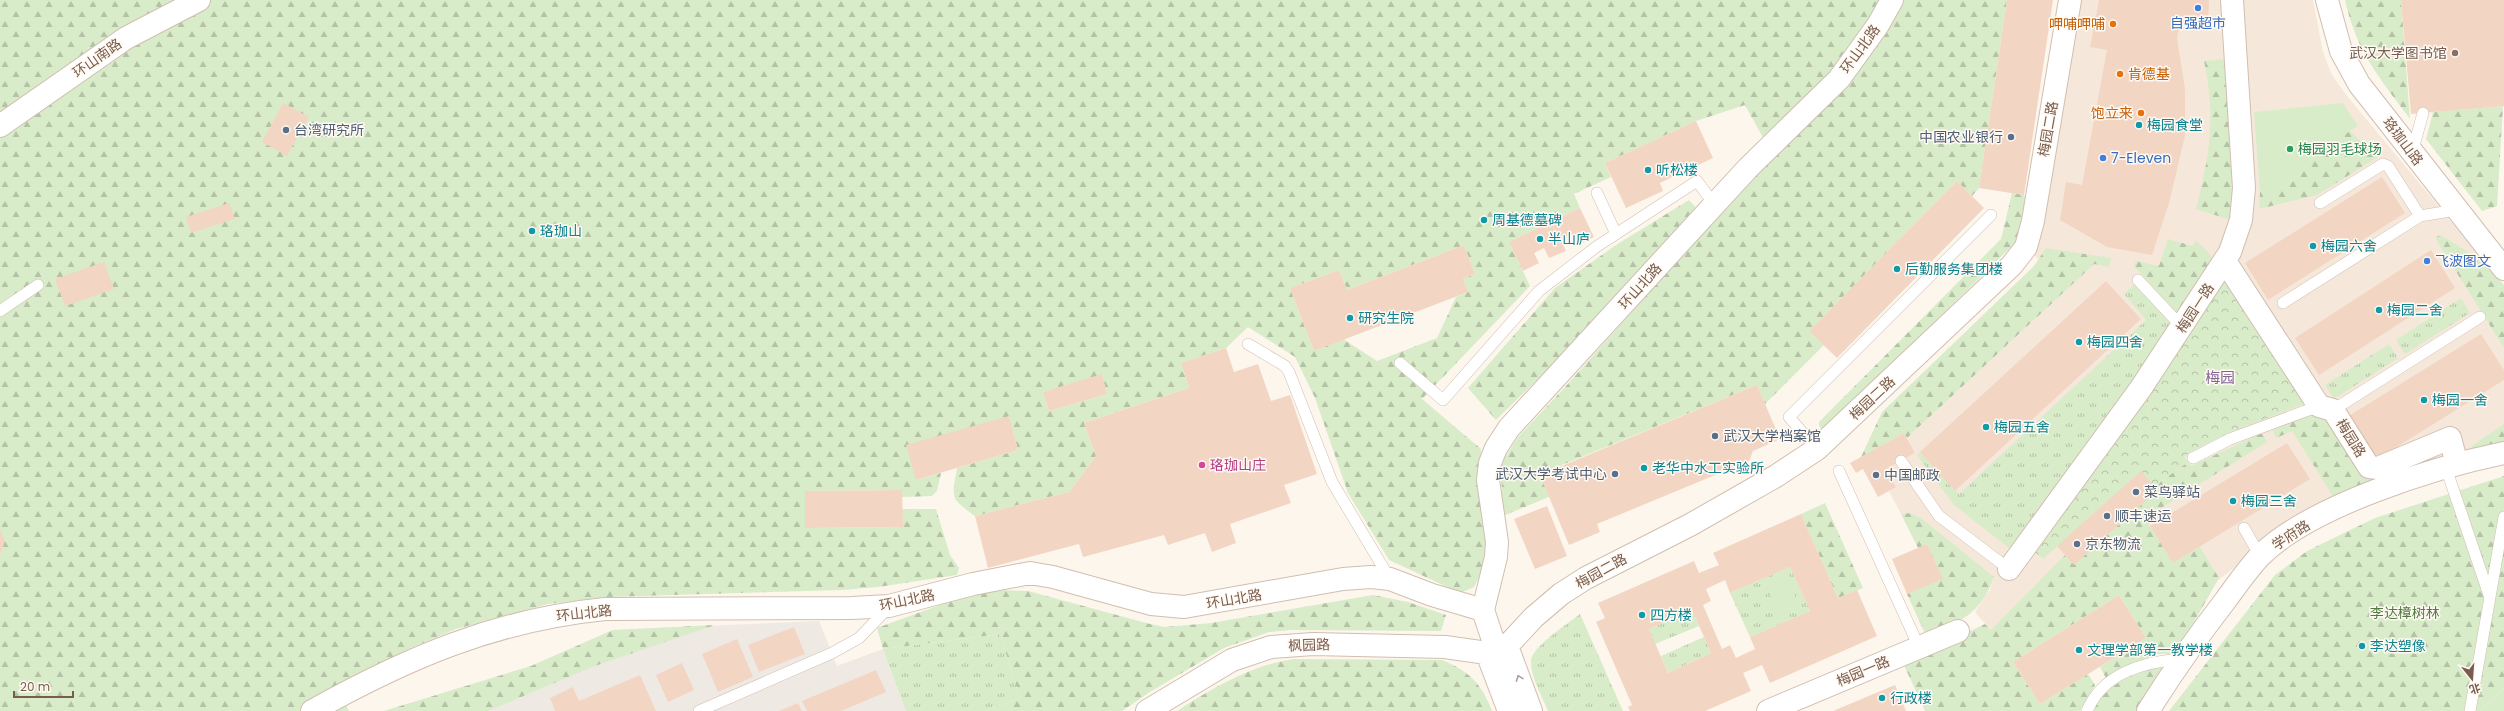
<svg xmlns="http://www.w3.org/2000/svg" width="2504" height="711" font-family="Poppins,'Noto Sans SC',sans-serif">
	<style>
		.residential { fill: #f5e8da }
		.industrial { fill: #efe9e4 }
		.grass { fill: url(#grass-tufts) }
		.forest { fill: url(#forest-firs); fill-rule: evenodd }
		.park { fill: url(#park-crowns) }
		.pitch { fill: #d8ecc9 }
		.building { fill: #f3d5c3; fill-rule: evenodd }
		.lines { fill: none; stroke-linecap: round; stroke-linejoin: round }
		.service-casing { stroke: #d1beb0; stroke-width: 12 }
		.minor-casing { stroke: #d1beb0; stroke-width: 24 }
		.service { stroke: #fff; stroke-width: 11 }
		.minor { stroke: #fff; stroke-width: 22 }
		.oneway { stroke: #af9d94 }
		.shop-dot { fill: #3f7fe0; stroke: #fffaf3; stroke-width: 1.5 }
		.food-dot { fill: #e8710a; stroke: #fffaf3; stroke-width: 1.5 }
		.education-dot { fill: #8d6e63; stroke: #fffaf3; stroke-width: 1.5 }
		.culture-dot { fill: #0f9aa8; stroke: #fffaf3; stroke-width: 1.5 }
		.service-dot { fill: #5c6f8a; stroke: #fffaf3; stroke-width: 1.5 }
		.leisure-dot { fill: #2e9e5b; stroke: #fffaf3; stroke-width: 1.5 }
		.hotel-dot { fill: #d1479c; stroke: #fffaf3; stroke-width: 1.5 }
		.labels { text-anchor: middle; stroke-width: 3; stroke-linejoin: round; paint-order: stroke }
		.shop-label { font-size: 14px; fill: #366cbe; stroke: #fffaf3; text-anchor: start }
		.food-label { font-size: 14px; fill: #c56008; stroke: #fffaf3; text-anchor: end }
		.street-label { font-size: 14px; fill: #7a5c4d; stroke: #fffaf3 }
		.education-label { font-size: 14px; fill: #785e54; stroke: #fffaf3; text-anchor: end }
		.culture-label { font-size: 14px; fill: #0d838f; stroke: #fffaf3; text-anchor: start }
		.service-label { font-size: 14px; fill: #4e5e75; stroke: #fffaf3; text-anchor: start }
		.leisure-label { font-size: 14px; fill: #27864d; stroke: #fffaf3; text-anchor: start }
		.hotel-label { font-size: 14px; fill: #b23c85; stroke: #fffaf3; text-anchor: start }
		.park-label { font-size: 14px; fill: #537a41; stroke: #fffaf3 }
		.neighbourhood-label { font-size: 15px; fill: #846695; stroke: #fffaf3 }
	</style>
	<defs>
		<pattern id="grass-tufts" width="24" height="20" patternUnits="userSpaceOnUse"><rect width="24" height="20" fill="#d8ecc9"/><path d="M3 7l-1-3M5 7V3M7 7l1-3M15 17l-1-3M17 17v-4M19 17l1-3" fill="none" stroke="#b4c2a5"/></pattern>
		<pattern id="forest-firs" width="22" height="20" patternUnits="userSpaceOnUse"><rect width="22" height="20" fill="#d8ecc9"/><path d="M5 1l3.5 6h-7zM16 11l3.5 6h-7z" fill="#b4c2a5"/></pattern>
		<pattern id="park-crowns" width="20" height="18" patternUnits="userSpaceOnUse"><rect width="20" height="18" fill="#d8ecc9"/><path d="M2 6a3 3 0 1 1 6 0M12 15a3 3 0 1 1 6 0" fill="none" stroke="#b4c2a5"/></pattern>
	</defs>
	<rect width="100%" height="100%" fill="#fdf6ec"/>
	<path class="residential" d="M2076,0h237l10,52 9,23 15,21 157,189v161l-222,85 -91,70 -35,-28 -150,75 -31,-36 15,-22 4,-13 -84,-64 -9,1 -12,-23 7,-4 -10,-18 29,-16 -8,-15 160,-149 -33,-34z"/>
	<path class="industrial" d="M819,621l18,45 46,-17 23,62h-522l147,-45 82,-36z"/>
	<path class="grass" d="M2135,283l40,44 -162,224 -59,-46 -37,-50 3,-3 39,42 187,-174 -22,-26z
		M2461,298l9,15 -65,41 -9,-14z
		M2389,344l9,14 -64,41 -9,-14z
		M1790,567l20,44 -60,26 -20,-44z
		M1692,610l7,16 -44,18 -6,-15z
		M1580,614l43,97h-75c-6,-15 -18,-35 -17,-50 0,-14 38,-38 49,-47z
		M1000,634l20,64 -34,13h-80l-23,-62z
		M1704,637l7,16 -43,20 -7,-17z"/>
	<path class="forest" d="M0,0h2007l-28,188 -7,8 -15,-15 -148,150 15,14 -59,59 -8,-19 -217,89 9,23 -46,19 -2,-43 3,-14 14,-22 48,-51 206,-232 -27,-49 -49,16 -91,42 6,14 -37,17 6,14 -71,34 21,44 -108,113 59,50 -2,20 10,81 -6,19 -9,18 -14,6 -71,-33 -41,-67 -33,-95 -20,-41 -47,-30 -22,21 -45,15 8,25 -105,35 12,33 -27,36 -94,24c-26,-19 -23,-17 -18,-48l61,-18 -9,-34 -93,64 25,-7 -4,18 -5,5 -30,1v-7l-97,1 1,37 96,-1v-18h34l14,46 9,13 -2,7 -79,12 -36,3 -236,7 -58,7 -92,25 -43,18 -76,39 12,25h-349zM1464,245l11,29 -12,5 5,13 -12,5 -19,41 -60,23 -34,-22 -29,12 -24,-63 49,-18 8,20zM1102,375l5,19 -58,17 -6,-19z
		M2345,0h56l9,119c-31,-42 -53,-66 -65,-119z
		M2227,59l10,119 -6,42 -35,-11c14,-55 20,-92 8,-148z
		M2503,106l-6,100 -15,5 -56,-72 7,-27z
		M2350,131l28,26 -61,38 -54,13 -4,-1 1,-15 26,-6 41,-41z
		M2012,193l12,2 2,3 -8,42 -167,164 -28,25 -4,-3v-4l182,-183z
		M1689,200l9,10 -97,107 -105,103 -28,-32 87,-100 61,-43z
		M2440,235c25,14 46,28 64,50v63l-69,-110z
		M2168,239l25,7 3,-6 22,23 -36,56 -48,-53 2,-5 23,5z
		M2046,248l65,10 -2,9 -15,-3 -187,174 -3,-5 -43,24 21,-45 152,-146z
		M2315,413l10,1 36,55 62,-9 4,3 -91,38 -44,-70 -16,7 -4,-10z
		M2504,424v22l-33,4 2,-5z
		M2262,433l5,9 -122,76 28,45 27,-16 19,31 -41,72 -7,4h-16l-49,24 -6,-11 46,-29 -27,-43 -106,67 27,42 48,-30 7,11 -15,26h-155l-22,-48 82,-39 6,6 74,-75 9,9 84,-74 -4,-4 34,-24 3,4z
		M2504,476v212l-24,23h-311l106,-136 32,-24 68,-33z
		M1825,503l38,85 -25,10 -37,-84z
		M1910,513l11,5 73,59c-12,37 -35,45 -68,59l-19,-42 35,-16 -15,-34 -9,4 -17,-34z
		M994,590l34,1 122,33 15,3 46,-4 162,-28 35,7 38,13 -5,16 -150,-1 -22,2 -45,16 -74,44 -28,19h-136l34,-13 -20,-64 -117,15 -6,-21 90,-33z
		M715,625l-123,42 -104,44h-104l147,-45 82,-36z
		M1294,659l148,1c27,11 40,24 50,51h-315c36,-23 74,-46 117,-52z
		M2158,667h8v4l-29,40h-44c13,-27 37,-36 65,-44z"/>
	<path class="park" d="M2224,275l85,127 -81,31 -40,21 -4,3 4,5 -34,24 -13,-15 -98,88 -11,-9z"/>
	<path class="pitch" d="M2343,103l15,23 -31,19 -41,41 -26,6 -6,-80z
		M1786,576l14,31 -20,9 -14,-31z
		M2504,688v23h-24z"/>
	<path class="building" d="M2007,0h46l-29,195 -45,-7z
		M2099,0h110l-1,23 -27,-4 -4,19 8,51v47l-16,67 -17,52 -45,-8 -47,-27 6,-38 16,3 25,-135 -17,-3z
		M2401,0h103v106l-93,8z
		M283,103l26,14 -22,39 -25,-14z
		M1696,121l17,37 -53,25 3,8 -37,17 -21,-45z
		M2382,177l23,36 -137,87 -23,-37z
		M1957,181l27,27 -147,150 -28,-27z
		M229,203l6,16 -44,14 -5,-16z
		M1580,208l14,29 -16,8 -5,-11 -12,6 5,11 -17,7 -5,-10 -10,5 5,10 -16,8 -14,-29z
		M1464,245l11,29 -12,5 5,13 -154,59 -24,-63 49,-18 8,20z
		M2431,250l24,38 -136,87 -24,-37z
		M104,262l10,27 -49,17 -10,-27z
		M2106,281l35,38 -186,172 -35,-39z
		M2481,334l23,36v10l-133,83 -27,-44z
		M1226,348l8,24 24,-8 13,37 19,-6 27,79 -33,11 7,18 -61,21 6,19 -24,9 -7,-19 -37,12 -4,-10 -81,22 -4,-13 -91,24 -13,-52 94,-24 27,-36 -12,-33 105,-35 -8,-25z
		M1102,374l5,20 -58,17 -6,-19z
		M1757,385l23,54 -27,12 -4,10 -152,63 3,8 -31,13 -29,-70z
		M1009,416l9,34 -102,30 -10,-35z
		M1904,433l11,20 -29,16 10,18 -18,10 -15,-28 -7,4 -6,-10z
		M2287,443l23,36 -137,84 -23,-37z
		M2141,471l17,19 -84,75 -17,-19z
		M902,490l1,37 -98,1v-37z
		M1547,506l20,50 -32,13 -21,-50z
		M1801,514l37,84 19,-8 20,46 -107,47 -8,-18 -19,8 8,18 -46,20h-75l-2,-4 4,-2 -36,-83 9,-4 -7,-15 96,-42 5,12 20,-8 -6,-12zM1790,567l20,44 -60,26 5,12 -19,9 -6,-13 -8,4 -19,-44 8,-4 -5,-12 19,-9 5,13zM1692,610l19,43 -43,20 -19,-44z
		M0,529l5,12 -5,14z
		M1927,544l16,35 -36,15 -15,-35z
		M2119,595l27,43 -106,66 -27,-42z
		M794,627l11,27 -46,18 -11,-27z
		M737,639l16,38 -35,15 -16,-38z
		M682,663l12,27 -26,12 -12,-27z
		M876,670l10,22 -45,19h-34l-5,-10z
		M640,675l16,36h-101l-5,-13 23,-11 6,14z
		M1895,685l11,26h-73z
		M798,703l4,8h-23z"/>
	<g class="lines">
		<defs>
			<path id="service" d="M2412,153l11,-40
				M1597,193l19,41
				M2320,203l63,-39 5,2 32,50 36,-6
				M2138,280l45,48
				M2283,303l137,-87
				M0,311l38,-26
				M1248,344l37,22 4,6 43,110 58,97
				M1400,363l43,37 96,-109 57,-44 101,-66 17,23
				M2333,410l147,-93
				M1817,449l-28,-32 202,-202
				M2193,458l37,-19 89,-33
				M1901,461l38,55 70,53
				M2446,468l43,127
				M1839,471l80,176
				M2244,528l16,28
				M699,711l133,-58 27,-15 30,-31
				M2087,711c16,-38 56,-49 94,-52
				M2470,711l34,-194"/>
			<path id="minor" d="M2327,0l14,51 18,33 145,185
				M0,126l126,-88 73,-38
				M2225,261l94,145 14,4 36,57 9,1 72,-30 7,26
				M2009,569l132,-181 89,-136 11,-32 3,-32 -12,-188
				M1507,646l24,65
				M1496,649l-13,-39 13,-53 1,-15 -9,-62 2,-17 6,-15 13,-20 239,-260 91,-89 39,-54 14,-25
				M1487,653l22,58
				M312,711c95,-53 183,-91 293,-102l247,-1 37,-2 84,-22 57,-11 23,4 98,27 33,3 159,-28 28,-2 19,2 42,16 51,15
				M1147,711l85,-51 39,-13 42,-3 132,3 42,6 20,-7 27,-29 27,-23 25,-16 104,-53 86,-49 41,-27 195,-184 14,-18 7,-26 37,-221
				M1768,711l190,-80
				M2148,711c24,-38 49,-74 77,-110 11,-15 22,-31 35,-45 50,-50 175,-89 244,-103"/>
		</defs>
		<use href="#service" class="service-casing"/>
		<use href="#minor" class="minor-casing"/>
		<use href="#service" class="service"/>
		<use href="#minor" class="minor"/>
	</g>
	<defs><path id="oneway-chevron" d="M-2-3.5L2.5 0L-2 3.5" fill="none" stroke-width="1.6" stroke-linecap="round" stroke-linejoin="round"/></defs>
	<use class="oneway" href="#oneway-chevron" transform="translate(1519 678) rotate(-111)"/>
	<g class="shop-dot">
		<circle cx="2198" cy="8" r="4"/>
		<circle cx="2103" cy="158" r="4"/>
		<circle cx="2427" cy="261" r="4"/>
	</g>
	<g class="food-dot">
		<circle cx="2113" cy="24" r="4"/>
		<circle cx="2120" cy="74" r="4"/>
		<circle cx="2141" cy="113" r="4"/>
	</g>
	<circle class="education-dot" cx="2455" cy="53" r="4"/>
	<g class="culture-dot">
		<circle cx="2139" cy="125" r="4"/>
		<circle cx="1648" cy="170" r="4"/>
		<circle cx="1484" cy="220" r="4"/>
		<circle cx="532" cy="231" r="4"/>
		<circle cx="1540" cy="239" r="4"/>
		<circle cx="2313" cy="246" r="4"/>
		<circle cx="1897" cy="269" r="4"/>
		<circle cx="2379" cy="310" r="4"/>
		<circle cx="1350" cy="318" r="4"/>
		<circle cx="2079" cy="342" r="4"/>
		<circle cx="2424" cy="400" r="4"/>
		<circle cx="1986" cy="427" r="4"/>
		<circle cx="1644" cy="468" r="4"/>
		<circle cx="2233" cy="501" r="4"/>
		<circle cx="1642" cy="615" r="4"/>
		<circle cx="2362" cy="646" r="4"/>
		<circle cx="2079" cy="650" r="4"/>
		<circle cx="1882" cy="698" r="4"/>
	</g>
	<g class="service-dot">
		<circle cx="286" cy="130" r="4"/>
		<circle cx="2011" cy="137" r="4"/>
		<circle cx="1715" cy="436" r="4"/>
		<circle cx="1615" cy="474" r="4"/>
		<circle cx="1876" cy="475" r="4"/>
		<circle cx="2136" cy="492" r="4"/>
		<circle cx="2107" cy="516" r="4"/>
		<circle cx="2077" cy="544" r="4"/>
	</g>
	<circle class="leisure-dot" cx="2290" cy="149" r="4"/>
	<circle class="hotel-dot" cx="1202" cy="465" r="4"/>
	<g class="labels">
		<g class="shop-label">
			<text x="2198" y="28" text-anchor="middle">自强超市</text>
			<text x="2111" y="163">7-Eleven</text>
			<text x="2435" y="266">飞波图文</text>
		</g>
		<g class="food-label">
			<text x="2105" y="29">呷哺呷哺</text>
			<text x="2128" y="79" text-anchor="start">肯德基</text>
			<text x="2133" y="118">饱立来</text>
		</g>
		<g class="street-label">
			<text transform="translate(1860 49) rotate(-54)" y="5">环山北路</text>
			<text transform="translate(97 58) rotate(-35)" y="5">环山南路</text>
			<text transform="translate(2048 129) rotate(-80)" y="5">梅园二路</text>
			<text transform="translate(2403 141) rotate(53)" y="5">珞珈山路</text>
			<text transform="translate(1640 286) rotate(-48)" y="5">环山北路</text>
			<text transform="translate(2195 308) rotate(-57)" y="5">梅园一路</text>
			<text transform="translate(1872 398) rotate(-43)" y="5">梅园二路</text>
			<text transform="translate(2351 438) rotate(58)" y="5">梅园路</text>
			<text transform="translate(2291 535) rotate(-33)" y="5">学府路</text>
			<text transform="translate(1601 571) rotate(-29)" y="5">梅园二路</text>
			<text transform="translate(1234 599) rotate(-10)" y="5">环山北路</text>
			<text transform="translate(907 600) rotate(-12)" y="5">环山北路</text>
			<text transform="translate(584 613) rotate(-6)" y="5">环山北路</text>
			<text transform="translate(1309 645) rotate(-2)" y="5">枫园路</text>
			<text transform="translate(1863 671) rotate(-23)" y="5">梅园一路</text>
		</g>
		<g class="education-label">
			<text x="2447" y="58">武汉大学图书馆</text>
		</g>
		<g class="culture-label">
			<text x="2147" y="130">梅园食堂</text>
			<text x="1656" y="175">听松楼</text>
			<text x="1492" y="225">周基德墓碑</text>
			<text x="540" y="236">珞珈山</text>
			<text x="1548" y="244">半山庐</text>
			<text x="2321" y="251">梅园六舍</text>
			<text x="1905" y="274">后勤服务集团楼</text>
			<text x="2387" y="315">梅园二舍</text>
			<text x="1358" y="323">研究生院</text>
			<text x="2087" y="347">梅园四舍</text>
			<text x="2432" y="405">梅园一舍</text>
			<text x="1994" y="432">梅园五舍</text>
			<text x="1652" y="473">老华中水工实验所</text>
			<text x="2241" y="506">梅园三舍</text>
			<text x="1650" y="620">四方楼</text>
			<text x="2370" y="651">李达塑像</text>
			<text x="2087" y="655">文理学部第一教学楼</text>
			<text x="1890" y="703">行政楼</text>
		</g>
		<g class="service-label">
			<text x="294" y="135">台湾研究所</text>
			<text x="2003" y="142" text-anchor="end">中国农业银行</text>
			<text x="1723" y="441">武汉大学档案馆</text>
			<text x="1607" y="479" text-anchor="end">武汉大学考试中心</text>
			<text x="1884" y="480">中国邮政</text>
			<text x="2144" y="497">菜鸟驿站</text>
			<text x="2115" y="521">顺丰速运</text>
			<text x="2085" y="549">京东物流</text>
		</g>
		<g class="leisure-label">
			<text x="2298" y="154">梅园羽毛球场</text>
		</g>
		<g class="hotel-label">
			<text x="1210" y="470">珞珈山庄</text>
		</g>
		<g class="park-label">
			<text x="2405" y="618">李达樟树林</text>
		</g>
		<g class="neighbourhood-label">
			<text x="2220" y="383">梅园</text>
		</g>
	</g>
	<g transform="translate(2472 679) rotate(163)" stroke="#fffaf3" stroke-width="3" paint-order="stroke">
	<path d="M0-3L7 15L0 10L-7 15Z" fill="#7a5c4d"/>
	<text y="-6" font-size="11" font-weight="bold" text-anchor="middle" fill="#7a5c4d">北</text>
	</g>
	<path d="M14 691v6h59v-6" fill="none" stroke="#7a5c4d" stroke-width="2"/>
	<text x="20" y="691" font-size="12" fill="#7a5c4d" stroke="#fffaf3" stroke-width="3" paint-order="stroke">20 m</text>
</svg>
